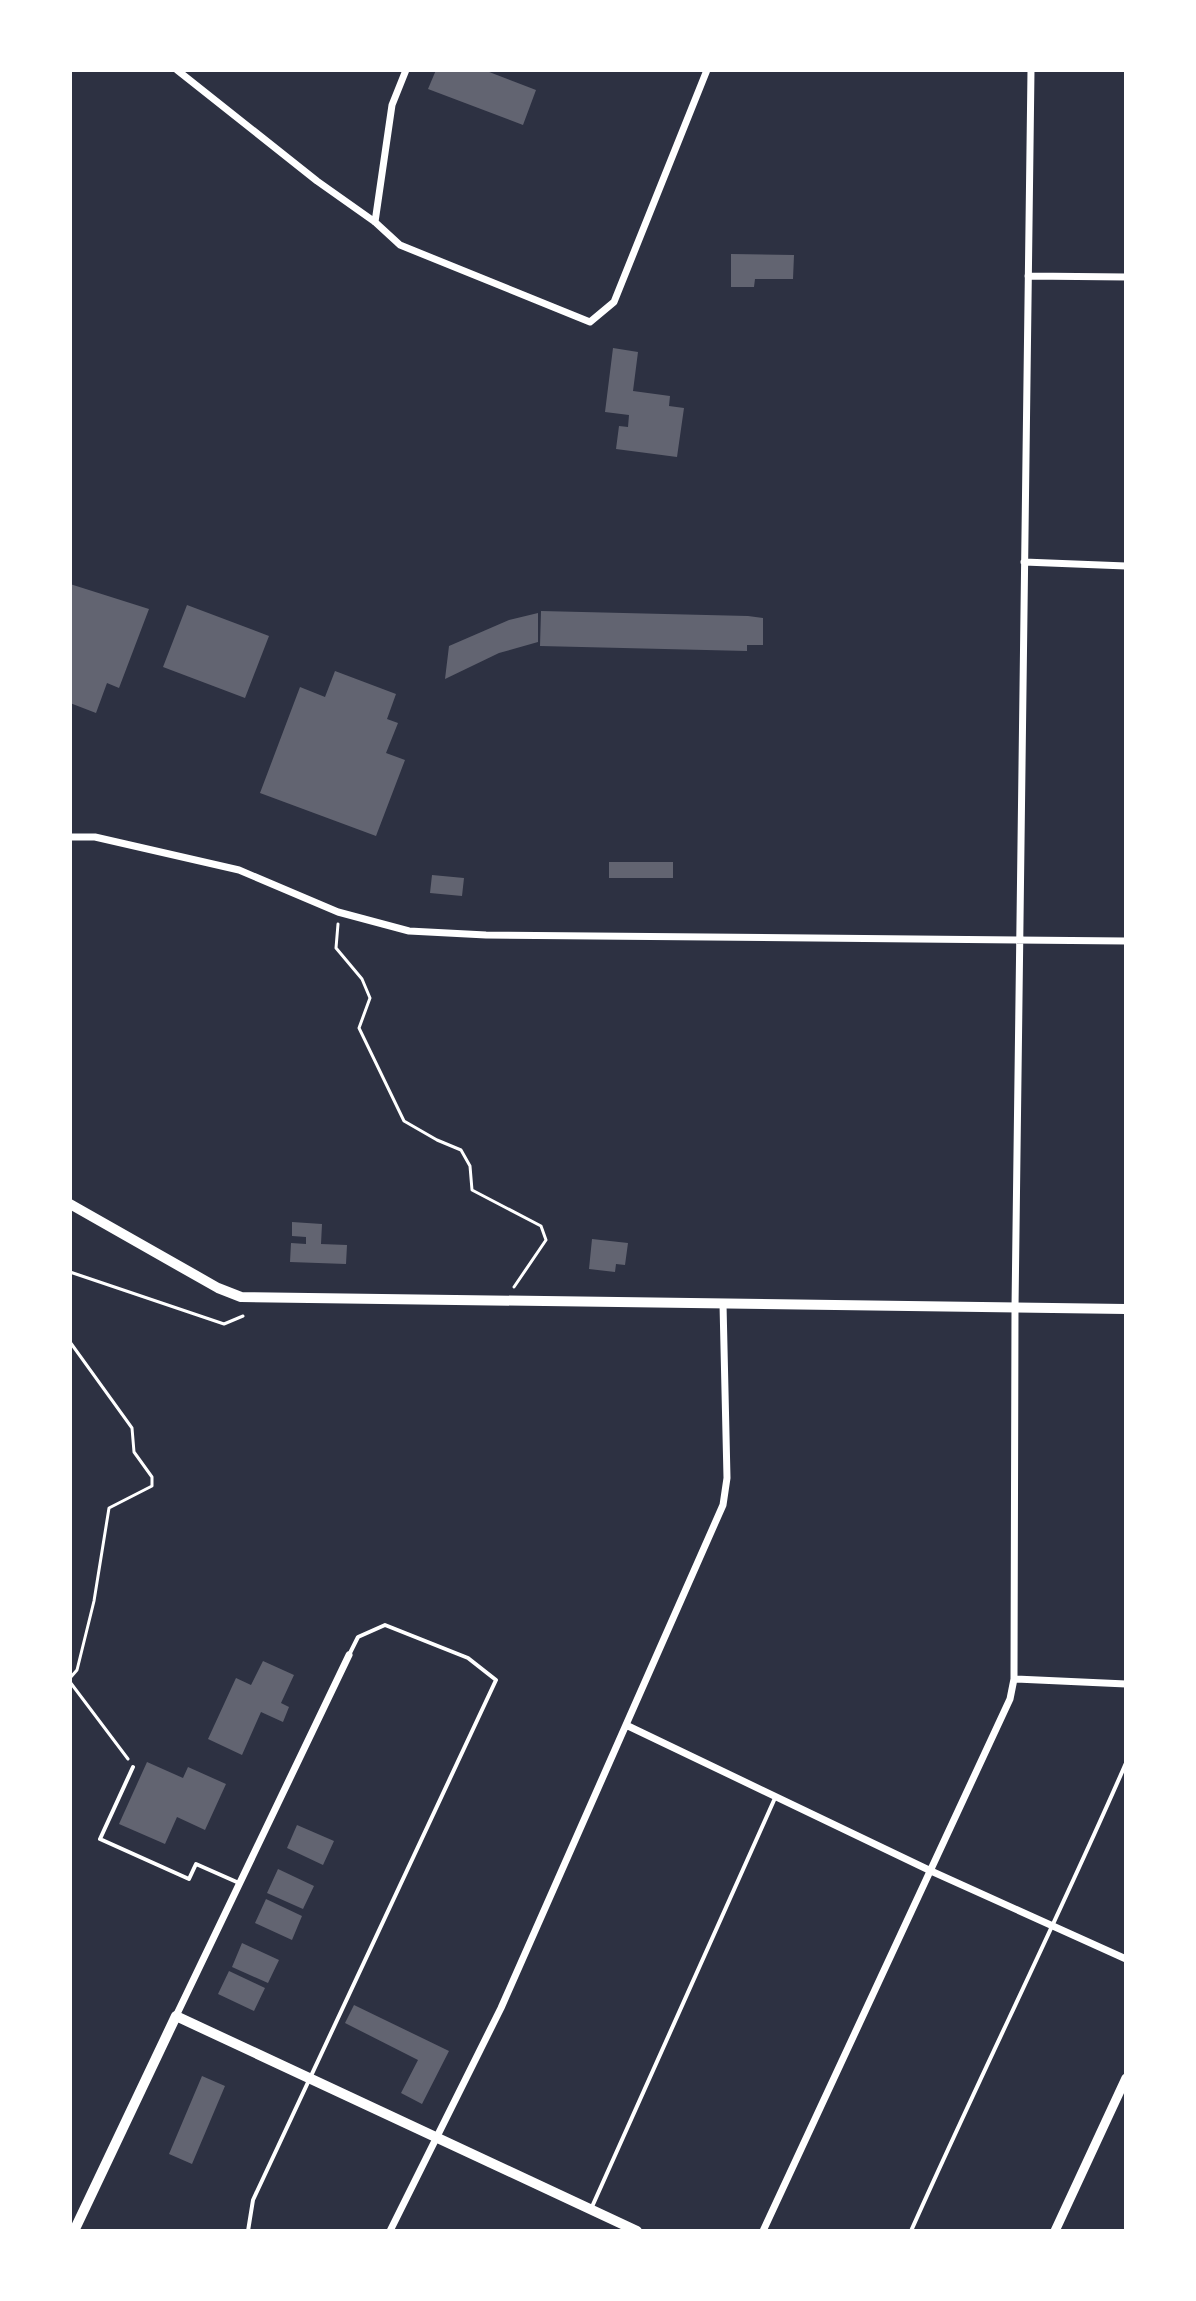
<svg xmlns="http://www.w3.org/2000/svg" width="1196" height="2301" font-family="Barlow,sans-serif">
	<style>
		.building { fill: #626471 }
		.lines { fill: none; stroke-linecap: round; stroke-linejoin: round }
		.path { stroke: #fff; stroke-width: 3 }
		.service { stroke: #fff; stroke-width: 4 }
		.minor { stroke: #fff; stroke-width: 7 }
		.tertiary { stroke: #fff; stroke-width: 9 }
		.secondary { stroke: #fff; stroke-width: 10 }
	</style>
	<rect width="100%" height="100%" fill="#2d3142"/>
	<path class="building" d="M436,70h48l52,20 -13,35 -95,-36z
		M731,254l63,1 -1,24h-38l-1,8h-23z
		M613,348l25,4 -5,39 37,5 -1,10 15,2 -7,49 -61,-8 3,-23 9,1 1,-12 -24,-3z
		M70,584l79,25 -30,79 -12,-5 -11,30 -26,-10z
		M187,605l82,31 -24,62 -82,-31z
		M541,611l207,5 15,2v27h-16v6l-207,-5z
		M538,613v29l-39,11 -54,26 4,-33 60,-26z
		M335,671l61,23 -9,25 11,4 -12,30 19,7 -29,76 -116,-43 40,-106 25,10z
		M609,862h64v16h-64z
		M432,875l32,3 -2,18 -32,-3z
		M292,1222l30,2 -1,20 26,1 -1,19 -56,-2 1,-19 15,1v-7l-14,-1z
		M592,1239l36,4 -3,22 -9,-1 -1,8 -26,-3z
		M263,1661l31,14 -13,28 8,4 -6,15 -22,-10 -19,43 -34,-16 28,-61 15,7z
		M147,1762l36,16 5,-11 38,17 -21,46 -28,-13 -12,27 -46,-20z
		M297,1825l37,16 -11,24 -36,-17z
		M278,1869l36,17 -11,23 -36,-16z
		M266,1899l36,17 -10,24 -37,-17z
		M242,1943l37,17 -11,23 -36,-16z
		M229,1971l36,17 -11,23 -36,-17z
		M354,2005l95,46 -27,53 -21,-11 17,-33 -73,-37z
		M202,2076l23,10 -33,78 -23,-10z"/>
	<g class="lines">
		<path class="path" d="M338,924l-2,24 26,31 8,19 -11,30 45,93 33,19 24,10 9,16 2,24 69,36 5,14 -32,47
			M70,1272l154,52 19,-8
			M70,1342l62,86 2,24 18,25v9l-43,22 -15,93 -17,69 -7,8
			M70,1682l58,77"/>
		<path class="service" d="M133,1767l-33,72 89,40 7,-15 43,19
			M591,2209l184,-411
			M248,2231l5,-31 243,-520 -28,-22 -83,-33 -27,12 -9,18
			M911,2231c70,-157 146,-310 215,-468"/>
		<path class="minor" d="M177,70l140,111 58,41 25,23 190,77 24,-20 93,-232
			M375,222l17,-117 14,-35
			M1028,276l98,1
			M1024,562l102,4
			M70,837h25l144,33 99,42 71,19 77,4 640,6
			M1014,1679l112,5
			M626,1725l305,146 195,88
			M176,2016l173,-361
			M390,2231l111,-223 222,-503 4,-27 -4,-174
			M763,2231l247,-532 4,-20 1,-371 16,-1238"/>
		<path class="tertiary" d="M1055,2231l71,-153"/>
		<path class="secondary" d="M70,1204l148,84 23,9 885,12
			M74,2231l102,-215 461,215"/>
	</g>
	<rect width="1196" height="2301" fill="none" stroke="#ffffff" stroke-width="144"/>
</svg>
